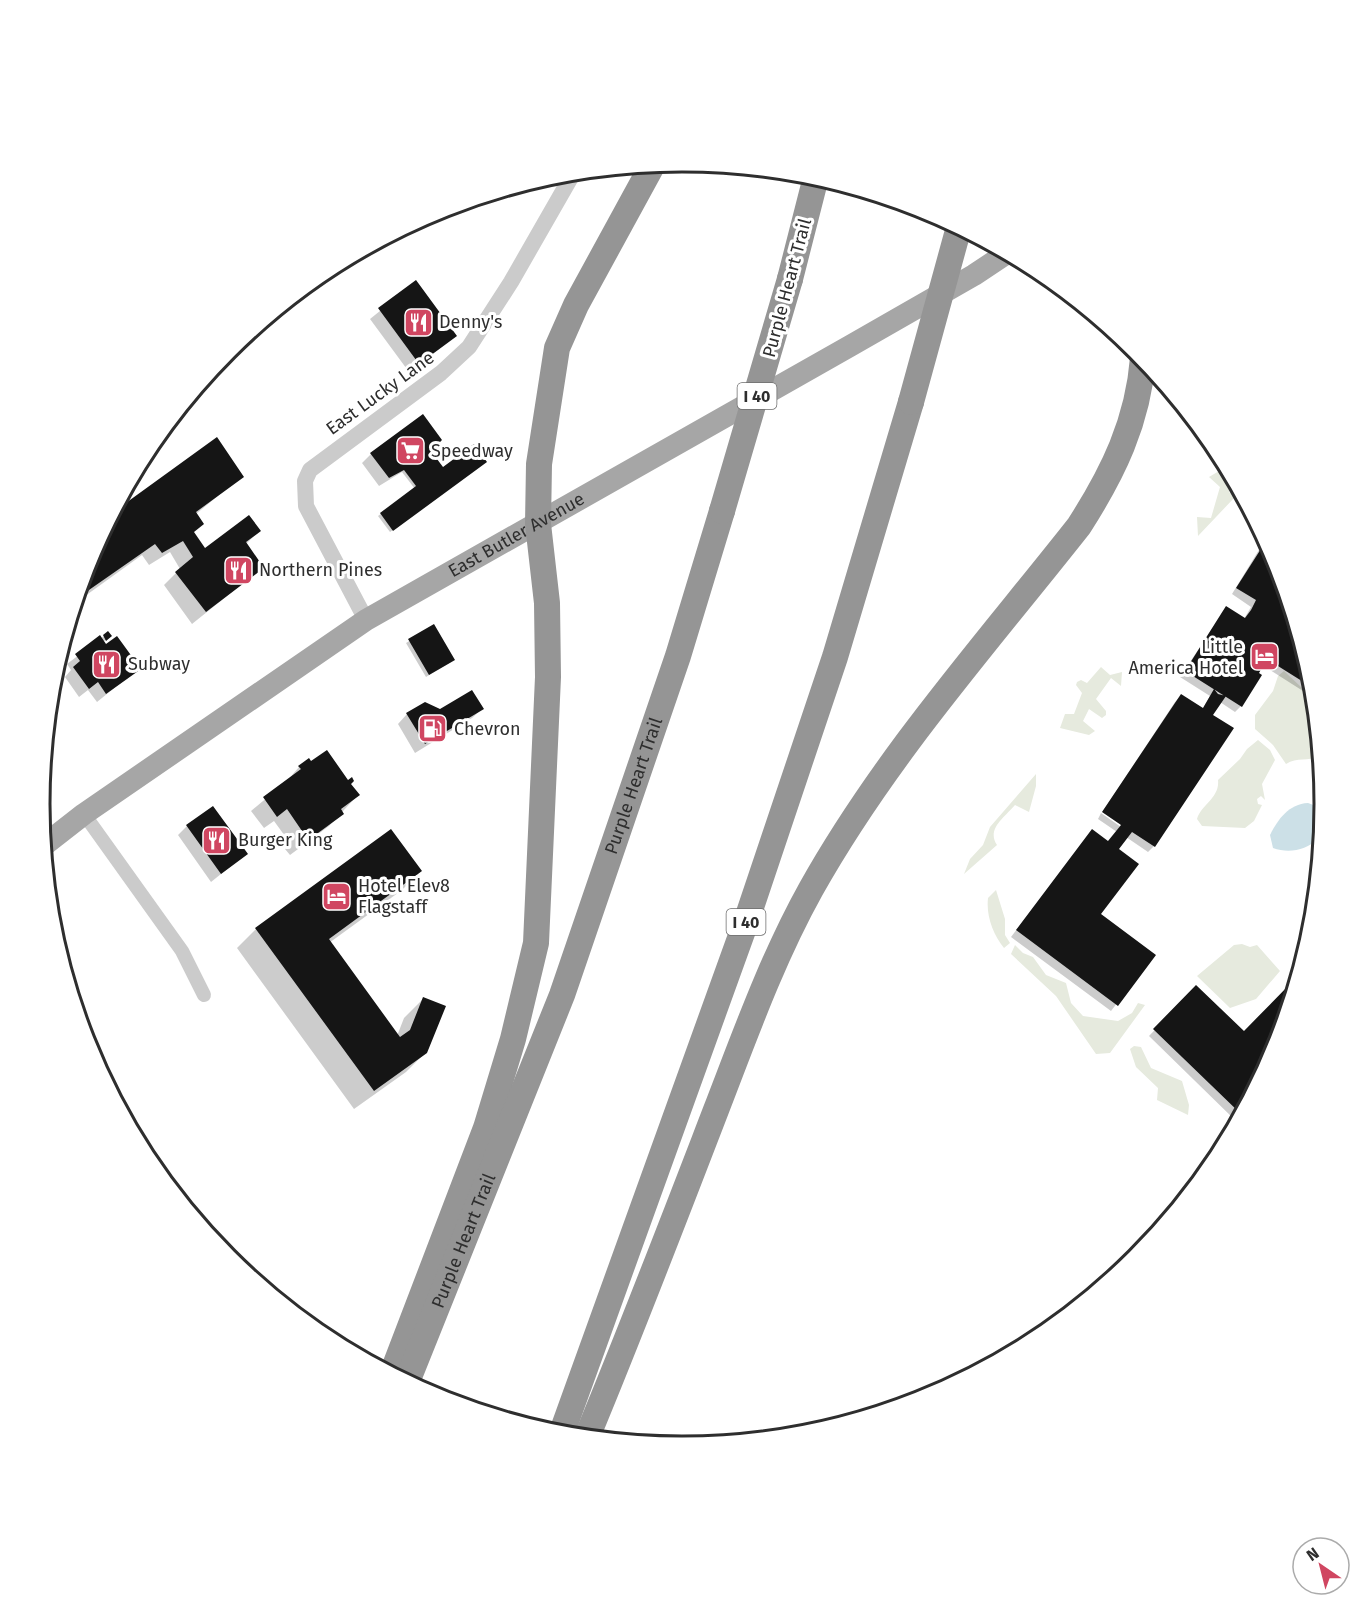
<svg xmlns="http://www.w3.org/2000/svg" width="1363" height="1608" font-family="'Fira Sans',sans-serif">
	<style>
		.green { fill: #e6eade }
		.water { fill: #cce0e7 }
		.shadow { fill: #0003 }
		.building { fill: #151515 }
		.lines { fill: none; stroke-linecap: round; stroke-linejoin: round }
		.minor { stroke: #cbcbcb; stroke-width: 14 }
		.tertiary { stroke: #cbcbcb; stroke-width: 16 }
		.primary { stroke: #a6a6a6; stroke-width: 22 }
		.motorway { stroke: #959595; stroke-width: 26 }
		.motorway-bridge { stroke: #959595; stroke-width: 26 }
		.labels { text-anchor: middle; stroke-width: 6; stroke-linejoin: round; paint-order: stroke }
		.shield { fill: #fff; stroke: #6d6d6d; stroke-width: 1.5 }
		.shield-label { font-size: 16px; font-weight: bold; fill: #2e2e2e }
		.street-label { font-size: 18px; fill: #2e2e2e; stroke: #fff }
		.poi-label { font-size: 18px; fill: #2e2e2e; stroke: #fff; text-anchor: start }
		.rim { fill: none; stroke: #2e2e2e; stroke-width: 3 }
	</style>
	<rect width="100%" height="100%" fill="#fff"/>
	<path class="green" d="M1219,471l14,8 -4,13 4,3 5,-5 9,16 -12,-9 -37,39 -1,-19 14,1 9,-31 -11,-10z
		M1101,667l9,8 12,-3 -1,14 -10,-8 -15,21 10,12v4l-4,3 -13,-9 -6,12 12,10 -6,4 -29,-7 5,-14h9l8,-21 -6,-8 1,-3 4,-2 6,3z
		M1284,671l17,16 12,6 6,64c-11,4 -22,0 -33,7l-13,-19 -18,-16v-14l18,-24 5,-15z
		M1258,740l12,10 5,10 -13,24 3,16 -4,-4 -4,3 1,5 4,1 -8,16 -9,7 -43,-2 -5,-7c4,-14 23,-21 21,-39l22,-21 7,-10z
		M1036,774v12l-7,26 -14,-7c-10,12 -29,24 -18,40l-33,29 6,-15 13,-14 7,-18z
		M996,890l9,29v16l5,8 -6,5c-11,-14 -18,-32 -16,-50z
		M1242,944l8,3 7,-2 23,26 -24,28 -26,9 -33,-32 37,-31z
		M1015,945l8,8 10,4 13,18 20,8 5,20 12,13 35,5 14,-8 6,-10 7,2 -35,48 -14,1 -40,-58 -45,-42z
		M1134,1046l7,1 10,21 31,13 7,24 -1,10 -31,-15 1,-12 -22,-21 -6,-18z"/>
	<path class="water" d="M1308,803l16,6 -6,30c-12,11 -29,15 -45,9l-3,-13c8,-16 19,-31 38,-32z"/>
	<path class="shadow" d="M416,282l39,54 -46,36 -39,-53z
		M430,452l12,17 40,-5 -92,68 -12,-16 37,-27 -13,-17 -23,14 -17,-23 9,-9z
		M242,476l-46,38 -3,19 11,17 55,-19 -13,13 16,24 -70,56 -28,-39 16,-16 -10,-17 -21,13 -7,-10 -68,49 14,-46 23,-42z
		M1265,540l10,18 37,121 2,19 -52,-33 -21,41 -6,6 -15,-10 -9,13 -57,131 -6,6 -22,-15 -9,12 -18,66 55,40 -43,56 -100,-74 81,-106 16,12 9,-11 -19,-13 3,-6 20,14 2,-3 -20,-13 72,-109 6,-6 21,14 8,-14 -30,-19 46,-69 18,11 7,-12 -19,-13z
		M434,626l17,36 -25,15 -20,-34z
		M108,633l2,3 -7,6 36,26 -42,34 -9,-12 -9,7 -14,-20 6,-7 -4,-6z
		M482,709l-10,9 -57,35 -17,-29 9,-10z
		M299,767l51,17 8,11 -29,31 -39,29 -5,-6 5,-6 -16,-22 -10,7 -13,-17 36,-30z
		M187,826l59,28 -35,28 -33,-47z
		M421,871l-19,19 -73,53 68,93 7,-18 19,-19 3,53 -20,20 -52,37 -117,-161 19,-19z
		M1196,987l48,46 45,-46 4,4 -18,59 -38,72 -88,-86z"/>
	<path class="building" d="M416,280l41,56 -38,28 -41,-56z
		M423,414l19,26 -11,11 12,16 31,-23 13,18 -94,69 -13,-18 36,-27 -12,-16 -15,8 -19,-25z
		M217,437l27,40 -48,35 8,12 -10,8 11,16 44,-33 12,16 -15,11 18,26 -58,44 -31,-40 18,-15 -10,-16 -21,12 -7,-9 -79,55 12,-41 24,-45z
		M1266,541l9,17 38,130 -46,-29 -8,14 3,2 -20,32 -57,-36 41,-65 19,12 6,-8 5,-10 -20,-12z
		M434,624l21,36 -26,15 -21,-36z
		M108,631l4,5 -6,5 -3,-6z
		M100,635l6,9 11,-8 24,33 -35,25 -8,-12 -9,7 -16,-22 7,-6 -5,-7z
		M1214,689l4,5 8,2 -13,19 21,13 -79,119 -23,-15 -13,17 20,15 -38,50 55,41 -38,51 -102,-76 76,-101 16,12 13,-16 -19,-13 79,-118 22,14z
		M472,690l12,19 -59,35 -19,-31 19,-11 15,7z
		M327,750l21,30 4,-3 2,4 -3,3 9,11 -19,14 3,5 -41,30 -7,-9 6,-4 -15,-22 -10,8 -14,-20 38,-28 -3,-3 11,-8 2,3z
		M213,806l35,48 -27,20 -35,-49z
		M391,829l31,42 -93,68 71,98 10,-7 13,-33 23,9 -19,47 -53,38 -119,-163z
		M1196,985l48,46 45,-46 4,4 -18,61 -34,64 -88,-85z"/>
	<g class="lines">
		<path class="minor" d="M84,814l98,137 22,44"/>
		<path class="tertiary" d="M366,620l-60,-114 -1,-25 5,-11 131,-97 28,-26 42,-65 63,-110"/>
		<path class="primary" id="s1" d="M43,846l41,-32 282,-194 484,-274 124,-71 33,-22"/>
		<g class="motorway">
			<path d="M790,279l26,-102"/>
			<path d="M392,1374l94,-246 27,-89 23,-96 12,-266 -1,-74 -9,-79 1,-60 18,-116 19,-43 77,-141"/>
			<path id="s2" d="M407,1382l155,-387 116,-339 44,-145"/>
			<path d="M561,1435l186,-516 88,-262 76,-255"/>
			<path d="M587,1437c45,-108 87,-218 129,-327 29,-75 56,-151 95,-221 74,-132 175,-245 268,-363 34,-53 59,-104 64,-168"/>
		</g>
		<path class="motorway-bridge" d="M911,402l48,-175
			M722,511l68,-232"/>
	</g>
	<defs>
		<symbol id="restaurant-square" viewBox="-11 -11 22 22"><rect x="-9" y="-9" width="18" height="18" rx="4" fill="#d04661" stroke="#fff"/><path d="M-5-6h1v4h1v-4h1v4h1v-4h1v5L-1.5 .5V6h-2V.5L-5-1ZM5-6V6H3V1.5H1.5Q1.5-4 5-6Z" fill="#fff"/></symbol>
		<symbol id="supermarket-square" viewBox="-11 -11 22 22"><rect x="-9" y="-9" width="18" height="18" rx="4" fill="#d04661" stroke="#fff"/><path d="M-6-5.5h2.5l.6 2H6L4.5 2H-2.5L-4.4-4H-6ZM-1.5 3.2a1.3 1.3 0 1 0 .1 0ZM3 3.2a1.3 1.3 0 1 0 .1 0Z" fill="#fff"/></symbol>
		<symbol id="hotel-square" viewBox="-11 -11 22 22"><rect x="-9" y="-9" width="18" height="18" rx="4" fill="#d04661" stroke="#fff"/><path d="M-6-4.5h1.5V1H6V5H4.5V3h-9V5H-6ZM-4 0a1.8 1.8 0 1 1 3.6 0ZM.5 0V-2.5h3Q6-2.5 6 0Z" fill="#fff"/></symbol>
		<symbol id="fuel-square" viewBox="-11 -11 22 22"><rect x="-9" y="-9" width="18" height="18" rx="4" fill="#d04661" stroke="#fff"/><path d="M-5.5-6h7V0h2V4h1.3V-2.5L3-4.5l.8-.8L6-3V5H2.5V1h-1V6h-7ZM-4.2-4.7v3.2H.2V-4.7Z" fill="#fff"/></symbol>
	</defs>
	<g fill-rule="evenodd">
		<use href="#restaurant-square" x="402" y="306" width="33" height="33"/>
		<use href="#supermarket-square" x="394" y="434" width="33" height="33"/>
		<use href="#restaurant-square" x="222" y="554" width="33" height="33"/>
		<use href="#hotel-square" x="1248" y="640" width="33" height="33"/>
		<use href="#restaurant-square" x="90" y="648" width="33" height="33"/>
		<use href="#fuel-square" x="416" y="712" width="33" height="33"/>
		<use href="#restaurant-square" x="200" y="824" width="33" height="33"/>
		<use href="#hotel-square" x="320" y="880" width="33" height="33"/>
	</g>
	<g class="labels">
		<g class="shield">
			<rect x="737.5" y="383" width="39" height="26" rx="4.5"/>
			<rect x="726.5" y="909" width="39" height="26" rx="4.5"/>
		</g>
		<g class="shield-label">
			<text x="757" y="402">I 40</text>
			<text x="746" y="928">I 40</text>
		</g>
		<g class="street-label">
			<text transform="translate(787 288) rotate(-75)" y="6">Purple Heart Trail</text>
			<text transform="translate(380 393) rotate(-36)" y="6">East Lucky Lane</text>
			<text dy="6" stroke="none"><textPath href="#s1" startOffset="567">East Butler Avenue</textPath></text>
			<text dy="6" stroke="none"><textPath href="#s2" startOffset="638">Purple Heart Trail</textPath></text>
			<text dy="6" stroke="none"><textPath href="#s2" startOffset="152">Purple Heart Trail</textPath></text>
		</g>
		<g class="poi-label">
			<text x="439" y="328">Denny's</text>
			<text x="431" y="457">Speedway</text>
			<text x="259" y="576">Northern Pines</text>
			<text x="1243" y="653" text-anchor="end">Little<tspan x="1243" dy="21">America Hotel</tspan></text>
			<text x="128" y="670">Subway</text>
			<text x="454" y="735">Chevron</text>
			<text x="238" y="846">Burger King</text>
			<text x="358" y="892">Hotel Elev8<tspan x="358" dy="21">Flagstaff</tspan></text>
		</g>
	</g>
	<path d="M0 0H1363V1608H0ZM50 804a632 632 0 1 1 1264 0a632 632 0 1 1-1264 0Z" fill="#fff" fill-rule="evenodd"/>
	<path class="rim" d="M50 804a632 632 0 1 1 1264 0a632 632 0 1 1-1264 0Z"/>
	<g transform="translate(1321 1566) rotate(325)"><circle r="28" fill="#ffffff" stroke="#ababab" stroke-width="1.5"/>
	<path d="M0-4.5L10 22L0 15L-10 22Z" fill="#d04661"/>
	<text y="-9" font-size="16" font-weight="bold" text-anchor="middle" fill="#2e2e2e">N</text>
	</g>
</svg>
